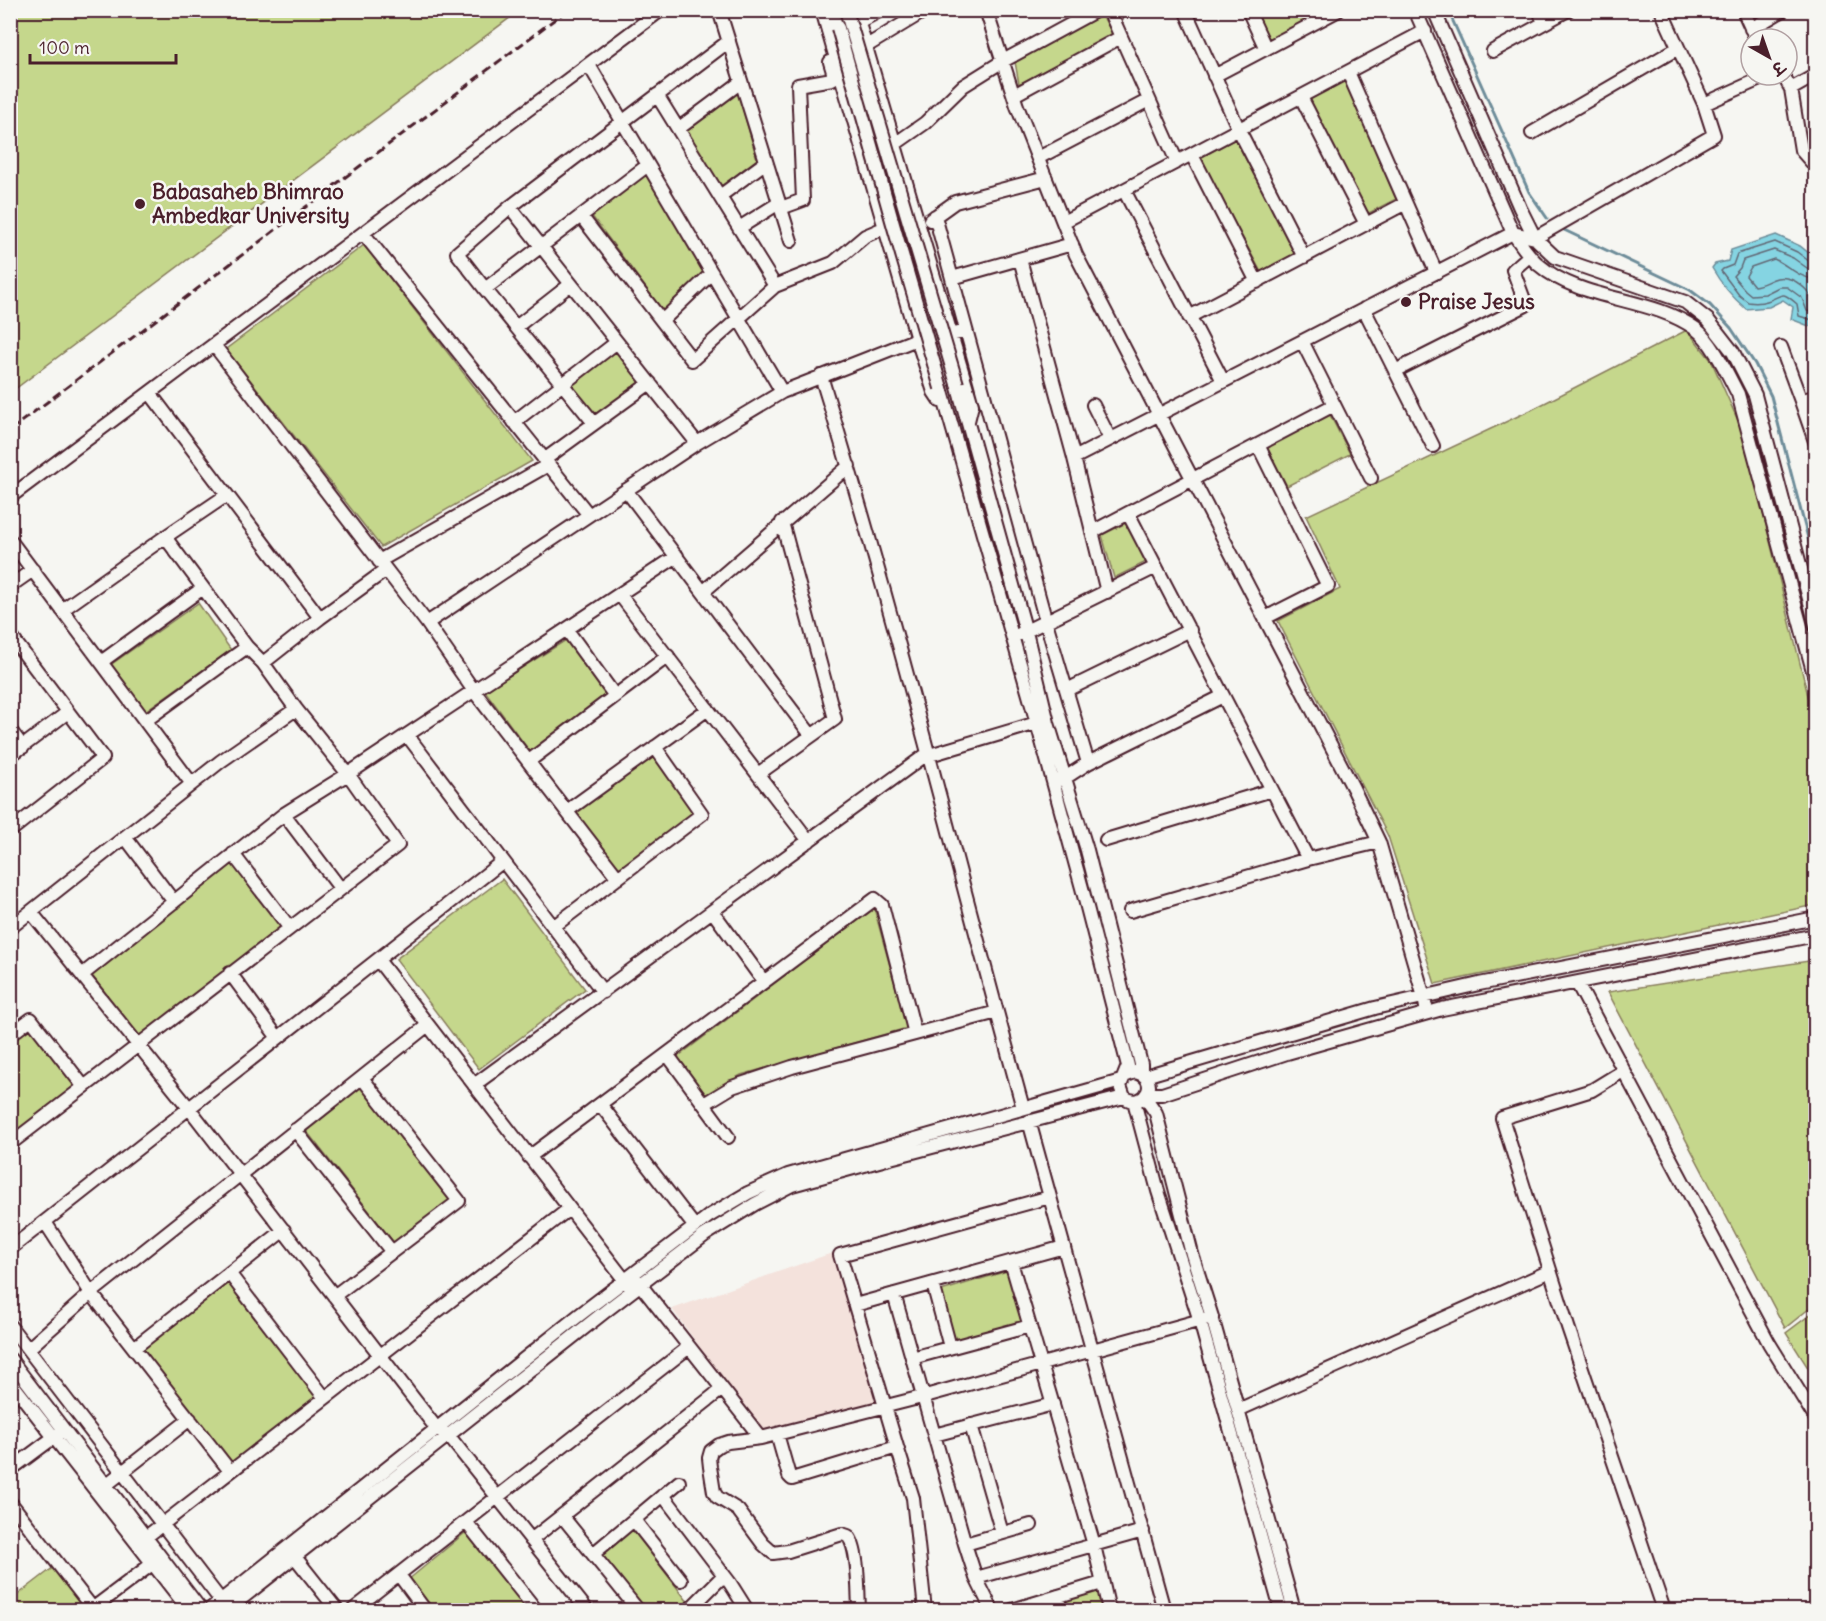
<svg xmlns="http://www.w3.org/2000/svg" width="1826" height="1621" font-family="Delius,'Playpen Sans Deva',sans-serif">
	<style>
		.built { fill: #f4e2dc }
		.green { fill: #c5d78c; stroke: #887b5c; stroke-width: 1.5 }
		.water { fill: #85d4e2; stroke: #6d8c99; stroke-width: 1.5 }
		.lines { fill: none; stroke-linecap: round; stroke-linejoin: round }
		.shore { stroke: #626774; stroke-width: 1.5 }
		.stream { stroke: #6d8c99; stroke-width: 3 }
		.minor-casing { stroke: #4a1f2b; stroke-width: 16 }
		.minor { stroke: #f6f6f2; stroke-width: 12 }
		.rail { stroke: #4a1f2b; stroke-width: 3; stroke-dasharray: 9 4.5; stroke-linecap: butt }
		.minor-bridge-casing { stroke: #4a1f2b; stroke-width: 16; stroke-linecap: butt }
		.minor-bridge { stroke: #f6f6f2; stroke-width: 12 }
		.poi-dot { fill: #4a1f2b; stroke: #f6f6f2; stroke-width: 2 }
		.labels { text-anchor: middle; stroke-width: 5; stroke-linejoin: round; paint-order: stroke }
		.poi-label { font-size: 21px; font-weight: bold; fill: #4a1f2b; stroke: #f6f6f2; text-anchor: start }
	</style>
	<rect width="100%" height="100%" fill="#f6f6f2"/>
	<filter id="ink" filterUnits="userSpaceOnUse"><feTurbulence type="fractalNoise" baseFrequency=".0167" numOctaves="2"/><feDisplacementMap in="SourceGraphic" scale="12" xChannelSelector="R" yChannelSelector="G"/><feConvolveMatrix kernelMatrix="1 2 1 2 8 2 1 2 1" color-interpolation-filters="sRGB"/></filter>
	<g filter="url(#ink)">
		<path class="built" d="M835,1252l43,152 -115,30 -91,-125z"/>
		<path class="green" d="M11,10h508v1l-508,381z
			M1325,10l-55,30 -15,-29z
			M1102,15l11,20 -94,49 -4,-22z
			M1345,80l51,119 -29,15 -58,-116z
			M737,89l20,70 -38,29 -35,-58z
			M1235,139l61,114 -35,19 -61,-114z
			M645,167l62,106 -43,39 -76,-101z
			M364,245l168,216 -151,86 -155,-198z
			M1687,330l24,30 32,72 72,292v181l-380,79 -47,-148 -110,-215 62,-32 -34,-73 225,-106z
			M614,345l29,38 -53,40 -29,-38z
			M1330,415l20,39 -63,32 -20,-39z
			M1126,523l20,39 -32,16 -12,-43z
			M198,603l33,47 -89,63 -33,-47z
			M566,640l40,55 -75,58 -46,-62z
			M654,757l40,56 -75,57 -45,-59z
			M233,862l50,63 -143,112 -50,-64z
			M502,879l83,110 -106,80 -83,-110z
			M874,908l33,120 -166,47 -35,20 -30,-37z
			M1815,960v344l-30,24 -177,-336z
			M30,1024l47,61 -66,53v-99z
			M360,1085l91,115 -56,44 -91,-116z
			M1007,1271l15,52 -67,19 -14,-51z
			M228,1283l88,114 -84,66 -89,-114z
			M1815,1311v68l-29,-46z
			M629,1525l59,77 -9,8h-36l-46,-56z
			M466,1532l62,78h-97l-23,-30z
			M54,1567l31,42 -3,1h-71v-10z
			M1100,1589l5,21h-39l-3,-11z"/>
		<path class="water" d="M1776,235l24,11 15,12v68h-6l-18,-7 2,-12 -10,-7 -14,7 -23,2c-14,-12 -25,-25 -34,-41l3,-4 13,-3 3,-11z"/>
		<g class="lines">
			<path class="shore" d="M1816,263l-6,-1 -13,-10 -22,-10 -38,12 -4,11 -10,4 -2,2 18,24 9,7c6,1 13,1 19,-1 17,-5 13,-12 30,3l2,12 17,5
				M1816,270l-9,-2 -14,-10 -19,-8 -31,10 -3,8 -7,8 12,14 6,5 14,-1 14,-7h8l15,11 5,13 9,2
				M1816,279c-16,0 -28,-14 -42,-20l-23,8 -5,9 8,10c9,-1 15,-6 23,-8 17,-3 32,12 39,26"/>
			<path class="stream" d="M1448,10l81,182 18,26
				M1562,229l128,61 20,15 21,23 24,36 16,32 45,173"/>
			<defs>
				<path id="minor" d="M719,10l72,231
					M822,10l95,329 17,53 6,9
					M832,10l6,18
					M855,10l117,395 -4,16
					M986,10l31,96 59,149 277,533 26,54 45,155 3,16
					M1109,10l68,152
					M1185,10l54,120 65,127
					M1248,10l18,39
					M1415,10l98,223c8,11 15,23 26,32 43,37 111,31 157,64 17,13 32,46 42,65l78,288
					M1434,10l86,198 15,30 20,19 130,45 23,18 25,32 22,43 61,230
					M1539,10l5,13
					M1661,10l43,94
					M1743,10l13,29
					M853,25l28,-15
					M1751,29l32,-19
					M860,50l66,-40
					M1493,51l75,-41
					M589,65l193,327
					M1348,72l88,200
					M1783,75l8,14 25,-14
					M1214,76l125,-66
					M1791,89l10,61 15,17
					M1014,95l107,-58
					M1301,97l65,127
					M678,129l63,-47
					M1532,133l146,-85
					M895,144l30,-21 38,-37 40,-25 94,-51
					M1192,155l65,127
					M1038,158l111,-58
					M1124,190l99,191
					M720,196l46,-34
					M510,207l187,236
					M781,208l22,-8 -5,-115 34,-6 1,-7 -3,-10
					M581,216l111,144 83,-74 -118,-191
					M935,216l111,406 42,141
					M930,220l25,-18 91,-24
					M1063,222l362,-191
					M739,228l40,-25
					M363,233l226,282
					M1020,259l54,199 33,134
					M952,278l120,-34
					M775,286l58,-23 32,-27 21,-9
					M485,289l-28,-36 53,-46 219,-166
					M1364,309l69,137
					M1189,317l215,-113
					M662,321l50,-48
					M516,327l55,-43
					M1302,341l69,137
					M214,345l213,278
					M1781,347l20,54 15,-5
					M1395,371l131,-66 -13,-35 16,-14
					M821,376c75,242 135,488 202,732
					M957,384l69,248 22,91 39,127 54,214v9
					M941,388l96,335 45,165 46,178 -4,10
					M150,393l170,225
					M1801,401l15,43
					M1093,405l17,34
					M514,422l103,-80
					M594,423l-109,-134 163,-124
					M1258,445l70,141 -63,32
					M1074,458l439,-225 22,5 179,-103 -10,-31 65,-29
					M544,460l106,-77
					M626,490l185,245
					M10,497l651,-487
					M1128,513l180,346
					M1092,532l242,-127
					M10,540l182,244
					M379,561l169,-96
					M10,586l23,-16
					M703,592l146,-126
					M620,595l189,246
					M62,610l103,-73 62,-42
					M567,630l48,66
					M1020,634l136,-67
					M10,635l93,123 -93,73
					M101,662l102,-74
					M263,663l57,-45 66,-48
					M1067,690l123,-60
					M145,721l102,-74
					M10,730l13,17
					M407,735l196,257
					M10,756l58,-44
					M529,761l139,-105
					M758,774l77,-55 -53,-197
					M1059,780l6,-2 23,-15 135,-67
					M567,811l141,-102
					M284,814l56,74
					M125,837l49,65
					M1106,840l166,-50
					M233,854l56,73
					M618,878l-144,-187 -47,-68 270,-180 85,-51 135,-53 34,-4 15,-4
					M1130,911l178,-52 71,-17
					M31,912l158,196 248,321 11,6 139,175
					M713,912l51,70
					M553,927l149,-113 -47,-67
					M10,928l211,-167 75,-52
					M378,960l252,327
					M230,973l48,65
					M82,975l202,-161 64,-40 329,-218
					M1577,983l192,360 47,76
					M10,1035l21,-16 53,68
					M667,1054l61,83
					M1623,1071l-31,19 -90,28 66,209 96,283
					M1145,1076l230,-68 104,-24 337,-66
					M474,1085l449,-328 114,-34
					M1147,1094h15l125,-41 155,-44 374,-74
					M1145,1097l11,16 36,141 20,63 82,293
					M1134,1101l24,90 42,130 81,289
					M600,1104l95,123
					M704,1104l28,-17 60,-20 205,-55
					M1029,1121l135,489
					M295,1130l97,122
					M10,1144l388,-299 -50,-71 -52,-65 -33,-46 -16,-16 -82,-110
					M529,1157l346,-258 7,6 33,129
					M45,1222l46,71 139,178
					M10,1249l493,-388
					M1011,1262l83,283 15,65
					M229,1273l96,125
					M635,1278l126,160 157,-40 294,-81
					M933,1284l17,63
					M894,1294l71,250 11,34 16,32
					M334,1296l125,-95 -97,-123
					M855,1305l209,-58
					M10,1326l215,280
					M134,1348l150,-118
					M28,1349l63,-56 337,-268
					M912,1358l118,-32
					M10,1359l191,251
					M10,1381l179,229
					M1238,1410l312,-139
					M971,1425l31,108
					M777,1434l12,42 3,3 105,-32
					M934,1435l119,-31
					M761,1438l-33,4 -9,3 -8,6 -2,7 1,9 4,25 3,5 21,13 25,34 10,9 15,-2 54,-17 6,2c11,13 10,56 11,74
					M10,1470l51,-38
					M106,1485l84,-66
					M663,1495l67,88 17,27
					M10,1502l83,107
					M562,1516l76,94
					M634,1520l47,60
					M466,1522l70,88
					M146,1537l423,-328
					M531,1540l191,-151
					M965,1544l66,-19
					M291,1552l46,58
					M593,1554l86,-72
					M399,1575l26,35
					M976,1578l167,-47
					M1058,1596l4,14
					M91,1610l61,-46
					M209,1610l369,-294 131,-100 39,-23 40,-18 333,-94
					M227,1610l380,-300 98,-75 50,-31 37,-19 98,-27 234,-61c21,15 38,-19 11,-25l-11,4 -4,10 4,11
					M353,1610l336,-263
					M689,1610l35,-35
					M925,1610l-12,-112 -16,-51 -57,-192 210,-58
					M1012,1610l90,-27"/>
			</defs>
			<use href="#minor" class="minor-casing"/>
			<use href="#minor" class="minor"/>
			<path class="rail" d="M10,430l557,-420"/>
			<defs>
				<path id="minor-bridge" d="M846,10l111,374
					M838,28l55,196 48,164"/>
			</defs>
			<use href="#minor-bridge" class="minor-bridge-casing"/>
			<use href="#minor-bridge" class="minor-bridge"/>
		</g>
	</g>
	<g class="poi-dot">
		<circle cx="140" cy="204" r="6"/>
		<circle cx="1406" cy="302" r="6"/>
	</g>
	<g class="labels">
		<g class="poi-label">
			<text x="152" y="199">Babasaheb Bhimrao<tspan x="152" dy="24">Ambedkar University</tspan></text>
			<text x="1418" y="309">Praise Jesus</text>
		</g>
	</g>
	<rect width="1826" height="1621" fill="none" stroke="#f6f6f2" stroke-width="36"/>
	<rect x="18" y="18" width="1790" height="1585" fill="none" stroke="#4a1f2b" stroke-width="2" filter="url(#ink)"/>
	<g transform="translate(1769 57) rotate(140)"><circle r="28" fill="#f6f6f2" stroke="#b1a0a2" stroke-width="1.5"/>
	<path d="M0-4.5L10 22L0 15L-10 22Z" fill="#4a1f2b"/>
	<text y="-9" font-size="16" font-weight="bold" text-anchor="middle" fill="#4a1f2b">उ</text>
	</g>
	<path d="M30 54v9h146v-9" fill="none" stroke="#4a1f2b" stroke-width="3"/>
	<text x="39" y="54" font-size="18" fill="#4a1f2b" stroke="#f6f6f2" stroke-width="4.5" paint-order="stroke">100 m</text>
</svg>
